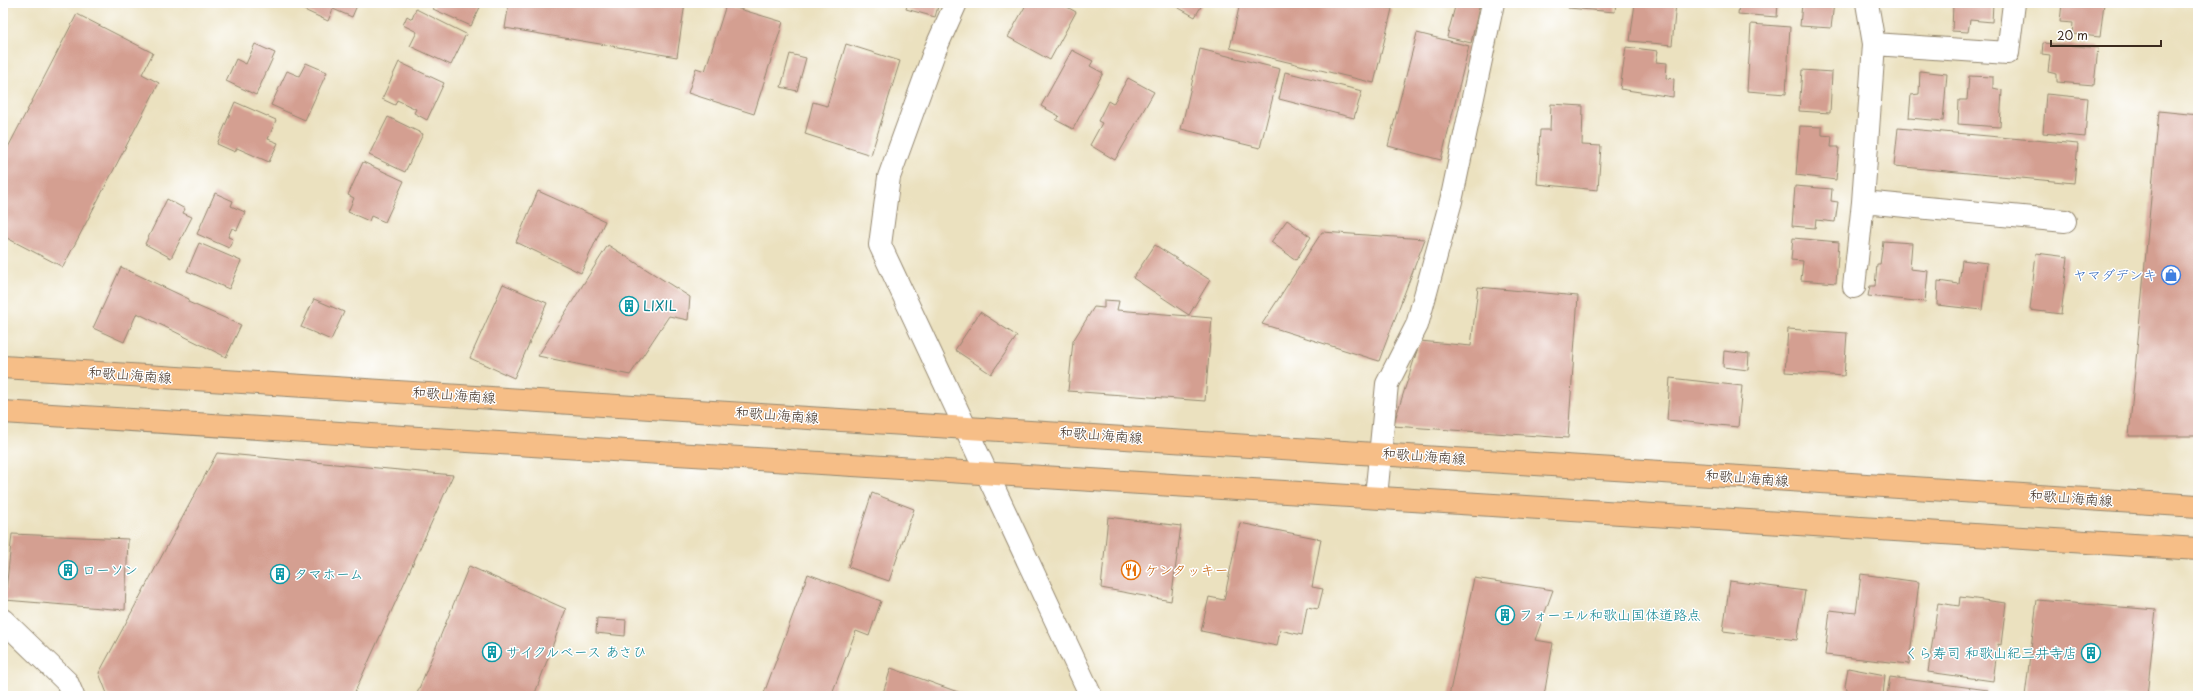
<svg xmlns="http://www.w3.org/2000/svg" width="2201" height="699" font-family="'Playpen Sans','Klee One',sans-serif">
	<style>
		.building { fill: #d49f91 }
		.lines { fill: none; stroke-linecap: round; stroke-linejoin: round }
		.minor-casing { stroke: #93866e; stroke-width: 24 }
		.major-casing { stroke: #93866e; stroke-width: 24 }
		.minor { stroke: #fff; stroke-width: 22 }
		.major { stroke: #f6be87; stroke-width: 22 }
		.labels { text-anchor: middle; stroke-width: 3; stroke-linejoin: round; paint-order: stroke }
		.shop-label { font-size: 14px; fill: #366cbe; stroke: #fff; text-anchor: end }
		.culture-label { font-size: 14px; fill: #0d838f; stroke: #fff; text-anchor: start }
		.street-label { font-size: 14px; fill: #3b2a1e; stroke: #fff }
		.food-label { font-size: 14px; fill: #c56008; stroke: #fff; text-anchor: start }
	</style>
	<rect width="100%" height="100%" fill="#fff"/>
	<filter id="ink" filterUnits="userSpaceOnUse"><feTurbulence type="fractalNoise" baseFrequency=".025" numOctaves="2"/><feDisplacementMap in="SourceGraphic" scale="8" xChannelSelector="R" yChannelSelector="G"/><feConvolveMatrix kernelMatrix="1 2 1 2 8 2 1 2 1" color-interpolation-filters="sRGB"/></filter>
	<filter id="wash" filterUnits="userSpaceOnUse"><feTurbulence type="fractalNoise" baseFrequency=".012" numOctaves="4" result="noise"/><feDisplacementMap in="SourceGraphic" scale="16" xChannelSelector="R" yChannelSelector="G"/><feGaussianBlur stdDeviation="0.9" result="paint"/><feColorMatrix in="noise" values="0 0 0 0 0 0 0 0 0 0 0 0 0 0 0 0 0 1.4 0 .05"/><feComposite in="paint" operator="in"/></filter>
	<g filter="url(#wash)">
		<rect width="100%" height="100%" fill="#ebe1bf"/>
		<g id="blocks">
			<path class="building" d="M289,3h69l-6,14 -19,-8 -5,12z
				M435,3h47l-11,23 -38,-17z
				M509,3h176l-8,54 -172,-29z
				M908,3h31l-4,14 -29,-8z
				M1027,3h33l16,9 -26,48 -42,-23z
				M1170,3h33l-8,14z
				M1240,3h129l23,6 -18,74 -144,-35z
				M1456,3h24l-9,40 -24,-6z
				M1569,3h47l-1,9 -47,-4z
				M1635,3h41l-4,42 -42,-4z
				M1739,3h39l-1,14 -39,-3z
				M1802,3h32l-3,25 -31,-2z
				M1953,3h40l-1,19 -22,-2 -2,12 -16,-1z
				M2062,3h42l-4,34 -28,-3 1,-11 -13,-1z
				M726,5l57,17 -29,92 -66,-21 8,-25 9,3z
				M416,9l50,25 -15,31 -41,-19 7,-14 -14,-7 4,-9 5,3z
				M77,14l76,39 -11,21 17,9 -96,184 -60,-31v-79z
				M1751,24l39,3 -4,67 -39,-3z
				M1417,33l52,13 -28,114 -53,-14z
				M2043,43l55,5 -4,37 -37,-3v-8l-9,-2 2,-17 -8,-1z
				M255,44l20,9 -19,42 -30,-14 10,-22 10,5z
				M846,44l54,17 -29,94 -66,-21 8,-32 14,4z
				M1626,47l32,4 -2,11 11,1 -1,15 8,1 -1,18 -53,-8z
				M1200,49l80,20 -20,79 -79,-19z
				M1072,50l21,11 -3,5 13,7 -30,56 -17,-9 3,-4 -18,-10z
				M790,54l16,4 -9,33 -16,-4z
				M399,62l45,21 -17,37 -13,-7 2,-4 -19,-9 -2,5 -13,-6z
				M306,63l21,9 -22,48 -34,-15 16,-34 12,5z
				M1802,70l30,2 -2,41 -31,-2z
				M1920,71l27,3 -4,47 -34,-3 2,-23 8,-1z
				M1285,72l77,19 -8,27 -75,-19z
				M1969,76l24,1v11l9,2 -2,37 -42,-3 1,-24h8z
				M1128,78l26,14 -39,68 -25,-15 12,-22 -4,-2 10,-20 5,3z
				M2046,94l42,4 -3,39 -42,-4z
				M235,102l41,18 -8,19 10,4 -9,19 -32,-14 -2,4 -18,-8z
				M1551,104l32,2 -1,39 19,1 -3,44 -61,-6 3,-54h10z
				M2159,111l39,4v321h-69z
				M388,117l35,17 -18,38 -36,-17z
				M1800,126l22,1v8l10,1 -1,11h8l-3,33 -40,-5z
				M1898,128l180,16 -4,39 -180,-17z
				M363,162l41,19 -19,41 -14,-6 -2,5 -21,-9 6,-14 -6,-3z
				M1795,186l37,3 -1,12 7,1 -3,20 -19,-2 -1,8 -23,-2z
				M538,191l67,30 -24,52 -65,-31z
				M215,193l18,8 -2,5 14,6 -8,18 -5,-2 -4,9 5,2 -4,9 -32,-14z
				M167,199l18,10 -2,4 9,4 -21,41 -26,-14z
				M1287,220l24,17 -15,23 -25,-18z
				M1322,232l103,7 -46,122 -117,-37z
				M1793,238l46,4 -3,41 -35,-3 2,-19 -12,-1z
				M1883,241l29,2 -2,26 18,2 -3,31 -57,-6 2,-10h5l2,-21h3z
				M199,243l42,18 -12,28 -42,-18z
				M608,245l82,52 -2,23 -19,-4 -39,59 -92,-19z
				M1155,245l55,35 -21,35 -56,-37z
				M2036,253l32,4 -7,57 -31,-4z
				M1962,260l25,3 -5,47 -45,-5 1,-24 21,3z
				M121,267l68,32 -1,3 53,23 -15,32 -89,-44 -13,29 -31,-14z
				M503,284l44,19 -33,75 -44,-20z
				M1478,287l100,9 -10,142 -175,-12 27,-85 51,5z
				M314,299l30,13 -13,28 -30,-13z
				M1104,300l15,1 -2,9 95,8 -7,83 -137,-10 5,-50 21,-34 10,1z
				M980,312l37,24 -26,38 -36,-24z
				M1788,329l59,4 -3,43 -59,-4z
				M1724,351l25,3 -1,16 -25,-3z
				M1670,378l72,8 -4,41 -71,-7z
				M217,453l236,22 -100,221h-245l-9,-23z
				M872,493l42,16 -25,72 -41,-14z
				M1108,517l73,9 -10,75 -70,-13z
				M1240,523l81,16 -9,48 11,2 -5,20 -11,-2 -5,28 -22,-5 -3,16 -76,-15 8,-34 15,3z
				M12,534l116,5 -3,71 -120,-10z
				M469,566l97,43 -32,87h-118z
				M808,574l73,27 -12,35 -13,-5 -25,65h-68z
				M1861,574l58,8 -10,82 -84,-9 5,-45 26,3z
				M1474,578l79,12 -18,50 18,3 -9,53h-95z
				M1730,581l75,10 -8,49 -74,-9z
				M1960,597l46,6 -5,42 -3,-1 -5,37 -65,-9 10,-69 21,3z
				M2037,600l119,10 -9,86h-122z
				M597,618l29,2 -1,16 -29,-3z
				M891,668l78,28h-87z
				M1848,668l37,7 -2,21h-31l-7,-10z
				M1890,677l98,13 -1,6h-100z"/>
		</g>
	</g>
	<g filter="url(#ink)">
		<use href="#blocks" fill-opacity="0" stroke="#93866e" stroke-width="1"/>
		<g class="lines">
			<defs>
				<path id="minor" d="M956,3l-21,47 -46,127 -9,68 211,451
					M1867,3l7,41
					M1863,202l11,-158 134,9 6,-50
					M1854,287l9,-85 202,19
					M1376,497l11,-113 30,-59 34,-124 42,-198
					M3,620l64,62 6,14"/>
				<path id="major" d="M3,367l2195,139
					M3,412l2195,137"/>
			</defs>
			<use href="#minor" class="minor-casing"/>
			<use href="#major" class="major-casing"/>
			<use href="#minor" class="minor"/>
			<use href="#major" class="major"/>
		</g>
	</g>
	<defs>
		<symbol id="shop-ring" viewBox="-11 -11 22 22"><circle r="9.5" fill="#fff" stroke="#3f7fe0" stroke-width="1.5"/><path d="M-5-2.5h2.3a2.7 3.5 0 0 1 5.4 0H5L5.5 6h-11ZM-1.5-2.5h3a1.5 2.3 0 0 0-3 0Z" fill="#3f7fe0"/></symbol>
		<symbol id="building-ring" viewBox="-11 -11 22 22"><circle r="9.5" fill="#fff" stroke="#0f9aa8" stroke-width="1.5"/><path d="M-4-6H4V6H1V3H-1V6H-4ZM-2.5-4.3h1.7v1.8h-1.7ZM.8-4.3h1.7v1.8H.8ZM-2.5-1h1.7V.8h-1.7ZM.8-1h1.7V.8H.8Z" fill="#0f9aa8"/></symbol>
		<symbol id="restaurant-ring" viewBox="-11 -11 22 22"><circle r="9.5" fill="#fff" stroke="#e8710a" stroke-width="1.5"/><path d="M-5-6h1v4h1v-4h1v4h1v-4h1v5L-1.5 .5V6h-2V.5L-5-1ZM5-6V6H3V1.5H1.5Q1.5-4 5-6Z" fill="#e8710a"/></symbol>
	</defs>
	<g fill-rule="evenodd">
		<use href="#shop-ring" x="2160" y="264" width="22" height="22"/>
		<use href="#building-ring" x="618" y="295" width="22" height="22"/>
		<use href="#building-ring" x="57" y="559" width="22" height="22"/>
		<use href="#restaurant-ring" x="1120" y="559" width="22" height="22"/>
		<use href="#building-ring" x="269" y="563" width="22" height="22"/>
		<use href="#building-ring" x="1494" y="604" width="22" height="22"/>
		<use href="#building-ring" x="481" y="641" width="22" height="22"/>
		<use href="#building-ring" x="2080" y="642" width="22" height="22"/>
	</g>
	<g class="labels">
		<g class="shop-label">
			<text x="2157" y="280">ヤマダデンキ</text>
		</g>
		<g class="culture-label">
			<text x="643" y="311">LIXIL</text>
			<text x="82" y="575">ローソン</text>
			<text x="294" y="579">タマホーム</text>
			<text x="1519" y="620">フォーエル和歌山国体道路点</text>
			<text x="506" y="657">サイクルベース あさひ</text>
			<text x="2077" y="658" text-anchor="end">くら寿司 和歌山紀三井寺店</text>
		</g>
		<g class="street-label">
			<text transform="translate(130 375) rotate(4)" y="5">和歌山海南線</text>
			<text transform="translate(454 395) rotate(4)" y="5">和歌山海南線</text>
			<text transform="translate(777 415) rotate(4)" y="5">和歌山海南線</text>
			<text transform="translate(1101 435) rotate(4)" y="5">和歌山海南線</text>
			<text transform="translate(1424 456) rotate(4)" y="5">和歌山海南線</text>
			<text transform="translate(1747 478) rotate(4)" y="5">和歌山海南線</text>
			<text transform="translate(2071 498) rotate(4)" y="5">和歌山海南線</text>
		</g>
		<g class="food-label">
			<text x="1145" y="575">ケンタッキー</text>
		</g>
	</g>
	<rect width="2201" height="699" fill="none" stroke="#fff" stroke-width="16"/>
	<path d="M2051 40v6h110v-6" fill="none" stroke="#3b2a1e" stroke-width="2"/>
	<text x="2057" y="40" font-size="12" fill="#3b2a1e" stroke="#ffffff" stroke-width="3" paint-order="stroke">20 m</text>
</svg>
